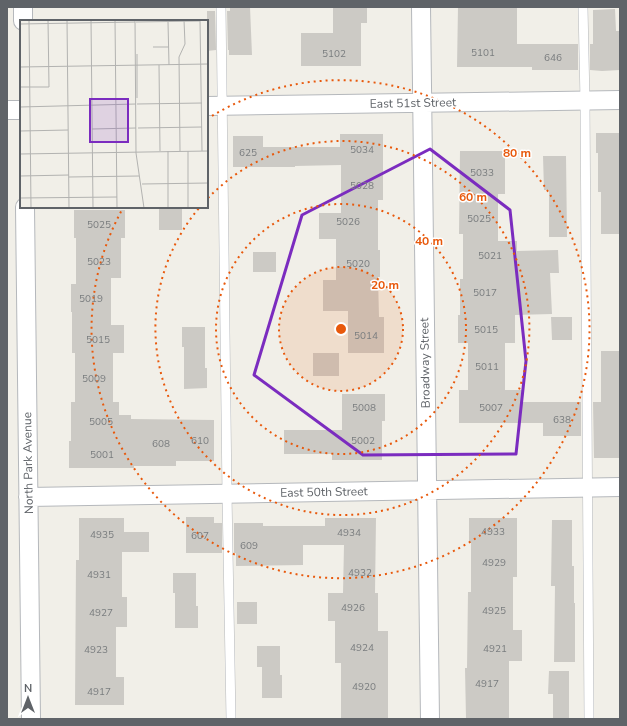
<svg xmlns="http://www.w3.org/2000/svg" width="627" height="726" font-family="'Nunito Sans',sans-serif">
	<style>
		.building { fill: #cccac5 }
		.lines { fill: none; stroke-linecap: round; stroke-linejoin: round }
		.lane-casing { stroke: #b5b8bc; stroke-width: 10 }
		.street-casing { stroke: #b5b8bc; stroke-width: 20 }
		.lane { stroke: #fff; stroke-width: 9 }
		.street { stroke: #fff; stroke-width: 18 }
		.marked { fill: none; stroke: #7b2cbf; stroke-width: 3; stroke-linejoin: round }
		.ring { fill: none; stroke: #e8590c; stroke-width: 2; stroke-dasharray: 2 4 }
		.labels { text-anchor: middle; stroke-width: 3; stroke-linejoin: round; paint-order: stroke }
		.number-label { font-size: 10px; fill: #7a7d7f }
		.street-label { font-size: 12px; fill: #5f6368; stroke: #fff }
		.inset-road { fill: none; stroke: #b3b3b1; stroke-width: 1 }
		.view { fill: #7b2cbf; fill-opacity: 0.15; stroke: #7b2cbf; stroke-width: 2 }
		.inset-edge { fill: none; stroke: #5f6368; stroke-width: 2 }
		.centre { fill: #e8590c; stroke: #fff; stroke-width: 2 }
		.ring-label { font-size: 12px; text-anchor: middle; font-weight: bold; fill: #e8590c; stroke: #fff; stroke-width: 3; stroke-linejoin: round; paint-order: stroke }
	</style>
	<rect width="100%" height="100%" fill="#f1efe8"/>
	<path class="building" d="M230,7h20l2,48h-23v-5h-1l-1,-39h3z
		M333,7h34v16h-6v43h-60v-33h32z
		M458,7h59v37h61v26h-46v-3h-75z
		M615,9l1,22h4v39l-18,1 -12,-1v-26h3v-34z
		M207,11h8l1,39 -9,1z
		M596,133h23l1,101h-19v-42h-3v-39h-2z
		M340,134h43v66h-5v50h2v27h-2l1,40h5v36h-36v-42h-25v-31h13v-41h-17v-26h22v-48l-46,1v1h-62v-31h30v11h77z
		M460,151h45v43h-7v47h19v10l41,-1 1,23h-9l2,41 -37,1v28h-10v47h18v12h58v34h-38v-13h-84v-33h9v-47h-10v-28h2v-36h3v-45h-4z
		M543,156h23l1,81h-18v-47h-5z
		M159,209h23v21h-23z
		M74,210h51v28h-4v40h-10v47h13v28h-11v49h6v13h12v4l83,1v41h-38v5h-42v2h-65v-27h2v-39h4v-49h-3v-41h-1v-28h5v-46h-2z
		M253,252h23v20h-23z
		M551,317h21v23h-20z
		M182,327h23v41h2v20l-23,1v-42h-2z
		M601,351h19v107h-26l-1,-56h8z
		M313,353h26v23h-26z
		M342,394h43v27h-3v39h-50v-6h-48v-24h58z
		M186,517h28v6h8v30h-36z
		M79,518h45v14h25v20h-27v45h5v30h-11v50h8v28h-49l1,-145h3z
		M325,518h51l-1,75h3v38h10v88h-47v-56h-6v-42h-7v-28h15l1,-48h-41v20l-67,1v-13h-2v-30h29v3h62z
		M469,518h48v59h-4v53h9v31h-13v58h-43l-1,-51h2l1,-76h3v-49h-2z
		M552,520h20v46h2v37h1v59h-21l1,-76h-4z
		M173,573h23v33h2v22h-23v-35h-2z
		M237,602h20v22h-20z
		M257,646h23v29h2v23h-20v-31h-5z
		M549,671h20v48h-16v-25h-5z"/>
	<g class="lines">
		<defs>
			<path id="lane" d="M221,7l6,487 4,225
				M583,7l2,94 4,618"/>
			<path id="street" d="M23,7v14
				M421,7l9,712
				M207,106l413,-6
				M7,110h14
				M25,207l6,512
				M28,497l592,-10"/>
		</defs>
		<use href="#lane" class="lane-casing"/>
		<use href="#street" class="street-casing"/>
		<use href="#lane" class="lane"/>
		<use href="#street" class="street"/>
	</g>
	<path class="marked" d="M430,149l80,61 16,151 -10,93 -153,1 -109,-80 48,-160z"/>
	<circle cx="341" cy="329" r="62" fill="#e8590c" fill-opacity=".12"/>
	<g class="ring">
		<circle cx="341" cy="329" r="62"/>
		<circle cx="341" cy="329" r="125"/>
		<path d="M208 198A187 187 0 1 1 199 208"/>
		<path d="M207 119A249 249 0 1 1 123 208"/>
	</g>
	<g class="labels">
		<g class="number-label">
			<text x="483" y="56">5101</text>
			<text x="334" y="57">5102</text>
			<text x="553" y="61">646</text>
			<text x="362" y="153">5034</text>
			<text x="248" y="156">625</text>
			<text x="482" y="176">5033</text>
			<text x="362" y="189">5028</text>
			<text x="479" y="222">5025</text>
			<text x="348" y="225">5026</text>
			<text x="99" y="228">5025</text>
			<text x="490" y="259">5021</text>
			<text x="99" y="265">5023</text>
			<text x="358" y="267">5020</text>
			<text x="485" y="296">5017</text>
			<text x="91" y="302">5019</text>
			<text x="486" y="333">5015</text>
			<text x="366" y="339">5014</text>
			<text x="98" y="343">5015</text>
			<text x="487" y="370">5011</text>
			<text x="94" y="382">5009</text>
			<text x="364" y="411">5008</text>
			<text x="491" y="411">5007</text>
			<text x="562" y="423">638</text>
			<text x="101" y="425">5005</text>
			<text x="200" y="444">610</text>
			<text x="363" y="444">5002</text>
			<text x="161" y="447">608</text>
			<text x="102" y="458">5001</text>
			<text x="493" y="535">4933</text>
			<text x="349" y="536">4934</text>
			<text x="102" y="538">4935</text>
			<text x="200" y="539">607</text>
			<text x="249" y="549">609</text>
			<text x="494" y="566">4929</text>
			<text x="360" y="576">4932</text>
			<text x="99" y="578">4931</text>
			<text x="353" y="611">4926</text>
			<text x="494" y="614">4925</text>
			<text x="101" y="616">4927</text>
			<text x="362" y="651">4924</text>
			<text x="495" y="652">4921</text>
			<text x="96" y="653">4923</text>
			<text x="487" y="687">4917</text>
			<text x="364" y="690">4920</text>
			<text x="99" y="695">4917</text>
		</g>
		<g class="street-label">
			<text transform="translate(413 103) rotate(-1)" y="4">East 51st Street</text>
			<text transform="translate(425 363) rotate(-91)" y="4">Broadway Street</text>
			<text transform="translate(28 463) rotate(-91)" y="4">North Park Avenue</text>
			<text transform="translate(324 492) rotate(-1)" y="4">East 50th Street</text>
		</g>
	</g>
	<g transform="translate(20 20)">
		<rect width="188" height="188" fill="#f1efe8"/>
		<path class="inset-road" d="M9,0l2,188M47,0l2,188M71,0l2,188M95,0l2,188M115,0l1,133 8,55M180,0l2,131M116,2l64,-1M148,2l1,43M0,4l115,-2M133,27h16M117,34v44M139,45l1,86M0,47l188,-3M0,67h29l-1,-67M117,84l65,-1M0,87l116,-3M118,108l64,-1M72,109l44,-1M0,111l48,-1M148,131v57M160,131l-1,-94 6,-13 -1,-24M168,131v57M0,134l188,-3M0,156l49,-1M49,157l70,-1M122,164l66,-1M0,178l97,-1"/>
		<path class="view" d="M70,79h38v43h-38z"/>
		<rect width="188" height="188" class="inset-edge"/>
	</g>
	<circle cx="341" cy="329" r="6" class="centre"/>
	<g class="ring-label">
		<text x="517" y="157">80 m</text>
		<text x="473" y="201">60 m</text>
		<text x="429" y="245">40 m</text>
		<text x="385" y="289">20 m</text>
	</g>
	<rect width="627" height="726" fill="none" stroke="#5f6368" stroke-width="16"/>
	<g transform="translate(28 698)" stroke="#ffffff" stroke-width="3" paint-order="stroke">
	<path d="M0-3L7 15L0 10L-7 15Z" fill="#5f6368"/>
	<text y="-6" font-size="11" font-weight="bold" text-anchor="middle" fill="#5f6368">N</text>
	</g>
</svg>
